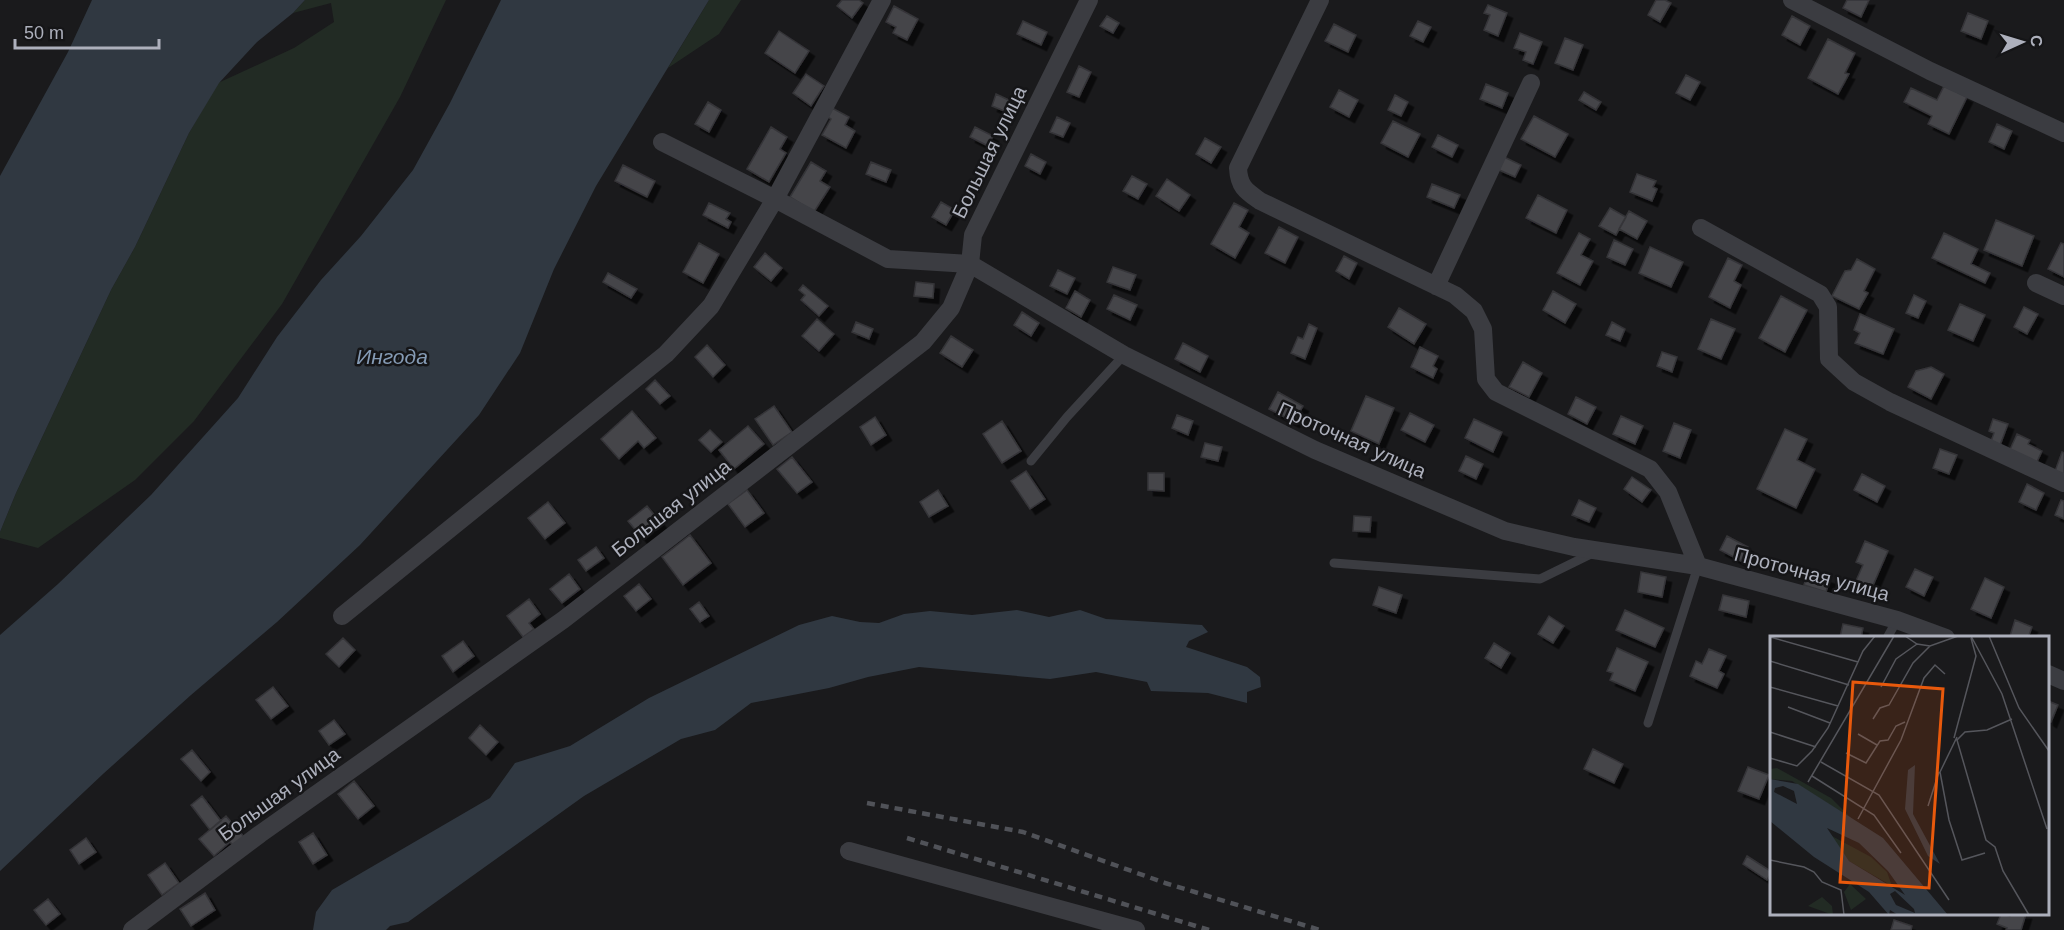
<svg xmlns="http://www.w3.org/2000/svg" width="2064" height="930" font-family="Arial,sans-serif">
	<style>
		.green { fill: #222b24 }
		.water { fill: #303841 }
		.building { fill: #444549; stroke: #353438; stroke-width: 1.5; filter: url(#shadow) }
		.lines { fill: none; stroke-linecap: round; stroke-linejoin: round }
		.lane { stroke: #3b3c41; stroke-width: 9 }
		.street { stroke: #3b3c41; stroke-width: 18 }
		.rail { stroke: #505258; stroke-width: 4.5; stroke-dasharray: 8 6; stroke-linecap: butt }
		.labels { text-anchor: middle; stroke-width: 5; stroke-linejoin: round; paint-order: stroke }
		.street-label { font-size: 20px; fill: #adb0bc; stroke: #151517 }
		.water-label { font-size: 21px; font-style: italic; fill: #859bb5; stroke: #151517 }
		.inset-road { fill: none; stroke: #55565c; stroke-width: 1.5 }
		.view { fill: #e8590c; fill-opacity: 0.15; stroke: #e8590c; stroke-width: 3 }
		.inset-edge { fill: none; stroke: #adb0bc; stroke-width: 3 }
	</style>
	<defs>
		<filter id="shadow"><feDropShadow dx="5.5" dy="5.5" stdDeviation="0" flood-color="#0009"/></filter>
	</defs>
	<rect width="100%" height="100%" fill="#1a1a1c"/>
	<path class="green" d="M305,0h141l-46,97 -118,207 -88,117 -59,59 -97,68 -38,-10v-6l16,-39 95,-203 24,-43 54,-114 29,-50 76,-35 40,-26 -3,-19 -38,10z
		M709,0h32l-22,34 -51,34z"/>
	<path class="water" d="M92,0h213l-12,13 -36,29 -38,41 -30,50 -54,114 -24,43 -95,203 -16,39v-356l68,-124z
		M501,0h208l-113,186 -42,83 -34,84 -41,62 -119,130 -83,77 -86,73 -88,79 -103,97v-236l58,-51 93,-89 87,-97 39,-61 44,-57 40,-44 52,-66 37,-67z
		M1017,610l32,7 31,-7 26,9 96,6 6,7 -19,9 -3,6 61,20 13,10 1,10 -14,5v11l-39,-10 -57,-2 -4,-9 -51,-10 -46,7 -131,-12 -51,10 -39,11 -78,15 -36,27 -34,9 -97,57 -176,126 -18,4 -4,4h-73l3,-18 16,-22 158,-92 25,-35 55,-17 79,-48 150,-73 33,-9 28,6 19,1 25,-9 26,-3 42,4z"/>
	<path class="building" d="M842,0h17l4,3 -11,15 -15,-12z
		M1656,0h9l6,3 -11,19 -12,-7z
		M1847,0h22l-8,17 -18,-9z
		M1488,5l19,8 -9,23 -14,-6 6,-15 -6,-2z
		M894,6l24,13 -11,21 -14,-7 3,-6 -10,-5z
		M1968,13l20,8 -7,18 -20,-8z
		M1107,16l12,7 -6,10 -13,-7z
		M1792,16l18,10 -10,19 -18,-10z
		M1023,21l24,11 -6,13 -24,-11z
		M1418,21l13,6 -8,15 -13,-6z
		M1334,24l22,11 -8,17 -23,-11z
		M779,31l30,20 -14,22 -30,-20z
		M1520,33l22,9 -9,22 -10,-4 3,-8 -12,-4z
		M1565,38l18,7 -10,25 -18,-7z
		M1828,39l27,14 -10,20 4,1 -11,20 -30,-16z
		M1079,66l12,6 -12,25 -12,-5z
		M806,74l18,12 -13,20 -18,-13z
		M1686,75l14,7 -10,18 -14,-7z
		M1486,84l22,9 -6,15 -22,-9z
		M1944,86l23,11 -18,37 -21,-10 4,-8 -28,-14 7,-14 26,12z
		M1339,90l19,10 -9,17 -19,-10z
		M1584,92l17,10 -5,8 -17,-10z
		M996,94l17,8 -4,11 -17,-7z
		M1395,95l13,7 -7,14 -13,-6z
		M708,102l13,8 -12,22 -14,-8z
		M832,108l17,9 -4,8 10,6 -9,17 -24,-13 9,-16 -3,-2z
		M1534,116l34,18 -13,23 -34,-18z
		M1057,117l13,6 -7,14 -13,-5z
		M1393,121l27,13 -12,23 -27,-14z
		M1997,124l15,7 -8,18 -15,-7z
		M771,127l16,10 -7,12 6,4 -17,29 -22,-13z
		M975,127l18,9 -5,10 -18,-9z
		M1438,135l20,10 -6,12 -20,-10z
		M1205,138l16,9 -10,16 -15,-9z
		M1031,154l15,8 -6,12 -15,-8z
		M1502,156l19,9 -6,12 -18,-8z
		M811,162l15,9 -6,10 10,6 -16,25 -24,-15z
		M871,162l20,8 -5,12 -20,-8z
		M623,165l32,16 -8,16 -32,-16z
		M1637,174l19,7 -3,6 4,2 -5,12 -22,-9z
		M1132,176l15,8 -9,15 -15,-8z
		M1167,179l23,16 -11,16 -23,-15z
		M1432,184l28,11 -6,13 -27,-11z
		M1538,195l29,15 -11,23 -30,-15z
		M941,202l14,8 -9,15 -14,-8z
		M709,203l21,10 -4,6 5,3 -3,6 -25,-13z
		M1234,203l14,7 -9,17 10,6 -14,25 -24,-14z
		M1610,208l16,9 -10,18 -17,-9z
		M1629,211l18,10 -10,18 -18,-10z
		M1996,220l38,16 -12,30 -38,-16z
		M1279,227l19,10 -13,26 -20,-10z
		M1579,233l11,6 -9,16 12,6 -13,24 -23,-12z
		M1944,233l34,16 -7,15 19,9 -5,10 -53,-25z
		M1614,240l19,9 -8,16 -18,-8z
		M699,243l20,11 -16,29 -20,-11z
		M2061,243l3,1v33l-16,-8z
		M1650,247l33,15 -12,25 -32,-14z
		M765,253l17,15 -11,13 -17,-14z
		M1344,256l13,7 -8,16 -13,-8z
		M1728,258l14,7 -8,16 7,4 -11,23 -21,-11z
		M1857,259l18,10 -11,22 4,2 -9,16 -27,-13 13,-25 6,-1z
		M1113,267l23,8 -6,15 -23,-8z
		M1058,270l17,8 -8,16 -17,-8z
		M608,273l29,16 -6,9 -28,-16z
		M916,282l18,2 -1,14 -19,-2z
		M803,285l25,21 -9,10 -18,-16 4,-5 -6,-5z
		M1075,291l15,9 -9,17 -15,-9z
		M1553,291l23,13 -11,19 -22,-13z
		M1114,295l23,10 -7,15 -23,-11z
		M1914,295l12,6 -8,17 -12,-5z
		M1781,296l26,14 -22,42 -26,-14z
		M1960,304l25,11 -12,26 -25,-11z
		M2024,307l14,7 -11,20 -13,-7z
		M1399,308l27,16 -12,20 -26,-17z
		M1022,312l17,11 -8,13 -17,-11z
		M1860,314l34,15 -11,25 -28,-11 5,-10 -6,-3z
		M817,319l17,15 -15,17 -17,-15z
		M1711,319l24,10 -14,30 -23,-10z
		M856,322l17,7 -4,10 -17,-7z
		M1612,322l13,7 -5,12 -14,-6z
		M1309,324l8,4 -12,31 -14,-6 7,-16 5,2z
		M951,336l22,14 -11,17 -22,-14z
		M1183,343l25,13 -8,16 -25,-13z
		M707,345l18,20 -12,12 -18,-20z
		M1420,347l18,9 -5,10 4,3 -4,9 -22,-11z
		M1662,352l15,5 -5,15 -15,-6z
		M1523,362l19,11 -13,24 -20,-10z
		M1931,367l13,7 -13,25 -23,-12 8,-16z
		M655,380l15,16 -10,8 -14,-15z
		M1278,392l25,14 -9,16 -25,-13z
		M1366,396l28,12 -15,36 -28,-13z
		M1576,397l20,10 -9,17 -19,-10z
		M774,406l18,26 -19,13 -18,-26z
		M632,411l24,27 -12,10 -6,-7 -19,18 -18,-20z
		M1410,413l24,12 -9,17 -24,-12z
		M1177,415l16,6 -5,14 -16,-7z
		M1621,416l22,10 -8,18 -22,-10z
		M875,417l11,18 -15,10 -11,-18z
		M1474,419l28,13 -9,20 -28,-14z
		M1993,419l15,5 -9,24 -9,-4 4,-11 -5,-2z
		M1002,421l19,30 -19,12 -19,-29z
		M1674,423l17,7 -11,28 -17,-7z
		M748,426l16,18 -30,25 -15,-19z
		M1785,429l22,10 -10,21 18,9 -19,39 -39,-19z
		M710,430l12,12 -11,10 -12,-12z
		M2017,434l13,6 -2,4 14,7 -7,15 -27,-12z
		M1205,443l17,4 -4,14 -17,-4z
		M1940,449l17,6 -8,19 -16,-6z
		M2062,452l2,1v25l-10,-4z
		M1466,456l17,8 -7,15 -17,-8z
		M792,457l20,25 -15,11 -20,-24z
		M1026,471l19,28 -15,10 -19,-28z
		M1148,473h16v18l-16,-1z
		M1862,474l23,12 -8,16 -23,-12z
		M1632,477l19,13 -9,12 -18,-13z
		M2027,484l17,9 -8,17 -17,-8z
		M747,490l17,23 -19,14 -17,-23z
		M938,490l10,16 -19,11 -9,-15z
		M1579,500l17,8 -7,14 -17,-7z
		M2061,500l3,1v18l-9,-4z
		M548,502l17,21 -20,16 -17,-21z
		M647,506l14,17 -19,15 -14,-17z
		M1354,516l17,1 -1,15 -17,-1z
		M690,535l21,28 -28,22 -21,-28z
		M1727,536l21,11 -7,14 -21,-11z
		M1865,541l23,10 -17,39 -16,-7 8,-18 -7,-3z
		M596,547l8,11 -18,13 -8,-11z
		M1915,569l18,8 -9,19 -18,-9z
		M1641,572l25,5 -4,20 -24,-5z
		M1808,572l22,7 -4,13 -22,-7z
		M569,574l11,15 -18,14 -12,-14z
		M1985,578l19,9 -13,31 -20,-9z
		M639,584l12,15 -15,12 -12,-15z
		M1379,587l23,8 -6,18 -23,-8z
		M1723,595l26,6 -3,16 -27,-7z
		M529,599l11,15 -11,9 5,6 -11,8 -16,-21z
		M699,602l10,14 -9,6 -10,-13z
		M1625,610l39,18 -9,19 -39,-17z
		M1549,616l15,10 -11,17 -15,-9z
		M2015,620l17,7 -4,11 -18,-2z
		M1843,624l20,4 -2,10 -21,-1z
		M343,638l12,12 -16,17 -13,-13z
		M463,641l11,15 -21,16 -11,-16z
		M1494,643l16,10 -9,15 -16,-10z
		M1617,648l31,14 -13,29 -25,-11 3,-7 -6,-2z
		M1709,649l17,7 -7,15 5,3 -7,14 -27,-12 6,-15 6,3z
		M273,687l15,19 -17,13 -15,-19z
		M2048,701l10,4 -7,17 -3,-2z
		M334,720l11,14 -16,11 -10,-14z
		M480,725l18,17 -12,13 -17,-17z
		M1593,749l30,15 -9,19 -30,-14z
		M192,750l18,22 -9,9 -20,-22z
		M1748,767l21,8 -10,24 -21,-8z
		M354,781l20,25 -16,13 -20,-25z
		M202,796l19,25 -11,9 -19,-25z
		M226,816l20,23 -10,9 -6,-6 -16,14 -15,-17z
		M313,833l14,22 -14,9 -14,-22z
		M86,838l10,14 -17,12 -9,-14z
		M1747,856l25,16 -5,8 -24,-16z
		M165,863l14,20 -17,12 -14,-20z
		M205,893l10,17 -24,16 -11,-17z
		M48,899l12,15 -14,11 -12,-15z
		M2001,914l9,2 1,-2h15l-5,16h-15l1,-2 -10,-4z
		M1894,920l18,6 -1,4h-20z"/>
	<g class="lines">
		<path class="lane" d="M1031,461l36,-44 57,-62
			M1334,563l206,16 53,-26
			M1887,638l10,-18
			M1648,723l50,-157"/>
		<path class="street" d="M1320,0l-82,168c1,19 8,23 22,33l195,94 19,16 9,18 3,50 10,13 154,77 18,23 30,74
			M1792,0l138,71 134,62
			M662,142l113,57 113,60 82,5 154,91 191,95 190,81 69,16 124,19 199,54 49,18
			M1701,228l119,66 8,13 1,52 25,23 36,20 174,81
			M2036,283l28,13
			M1436,286l95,-203
			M342,616l324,-262 45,-48 64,-107 107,-199
			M2048,674l16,7
			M849,851l287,79
			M132,930l128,-96 303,-214 360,-278 28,-34 19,-44 3,-29 116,-235"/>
		<path class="rail" d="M867,803l156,29 142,51 155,47
			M907,838l302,92"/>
	</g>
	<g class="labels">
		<g class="street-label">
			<text transform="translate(989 152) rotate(-64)" y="7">Большая улица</text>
			<text transform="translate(1352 440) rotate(24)" y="7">Проточная улица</text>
			<text transform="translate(671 508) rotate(-38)" y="7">Большая улица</text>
			<text transform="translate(1812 574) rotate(15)" y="7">Проточная улица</text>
			<text transform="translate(279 794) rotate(-36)" y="7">Большая улица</text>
		</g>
		<g class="water-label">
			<text x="392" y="364">Ингода</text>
		</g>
	</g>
	<g transform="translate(1770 636)">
		<rect width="279" height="279" fill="#1a1a1c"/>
		<path d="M7,132l54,30 20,20 -59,-37 -22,-2v-10zM60,199l41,22 16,15 5,14 -43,-25zM80,248l16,15 -15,11 -7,-18zM52,261l10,9 1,9 -25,-9z" fill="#222b24"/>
		<path d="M145,129l-2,49 27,50 -12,-8 -23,-47 3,-39zM0,143l28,5 85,54 65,77h-50l-8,-5 -1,5 -20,-23 -55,-35 -44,-36zM13,150l11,5 3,13 -23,-12 1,-4zM57,192l32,15 29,28 17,24 -56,-34zM125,255l19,18 1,4 -19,-8 -6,-11z" fill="#303841" fill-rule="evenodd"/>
		<path class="inset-road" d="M135,0l12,8 13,2 28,-10M201,0l31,58 45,135M219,0l30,72 30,43M0,1l88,25M0,25l79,24M0,51l68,19M111,51l15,-28 21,-15M18,71l42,16M103,83l7,-11 9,-3 24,-42 17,-17M242,83l-25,11 -22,2 -8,8 29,100 9,7 8,24 26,44M0,96l46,15M88,98l19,11M187,101l-17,35 9,48 13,40 23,-7M184,102l22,-82 -5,-18M76,117l20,10 14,-22 8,-1 8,-14 9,-4M0,122l27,8 15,-15 16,-23 35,-77 12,-15M51,126l58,33 70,105M42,140l62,39 27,38M38,146l86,-146M158,170l11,-34M88,183l43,-79 23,-62 11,-13 10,9M0,224l34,7 10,5 8,10 19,8 3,25"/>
		<path class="view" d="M83,46l90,7 -14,199 -89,-6z"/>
		<rect width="279" height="279" class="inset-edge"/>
	</g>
	<g transform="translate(2022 42) rotate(86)" stroke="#151517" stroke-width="4.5" paint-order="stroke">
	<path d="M0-4.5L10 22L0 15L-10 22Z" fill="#adb0bc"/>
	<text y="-9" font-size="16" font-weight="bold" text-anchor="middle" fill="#adb0bc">С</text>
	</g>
	<path d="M15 39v9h144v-9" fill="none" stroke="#adb0bc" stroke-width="3"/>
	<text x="24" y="39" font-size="18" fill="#adb0bc" stroke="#151517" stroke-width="4.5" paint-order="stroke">50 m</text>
</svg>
